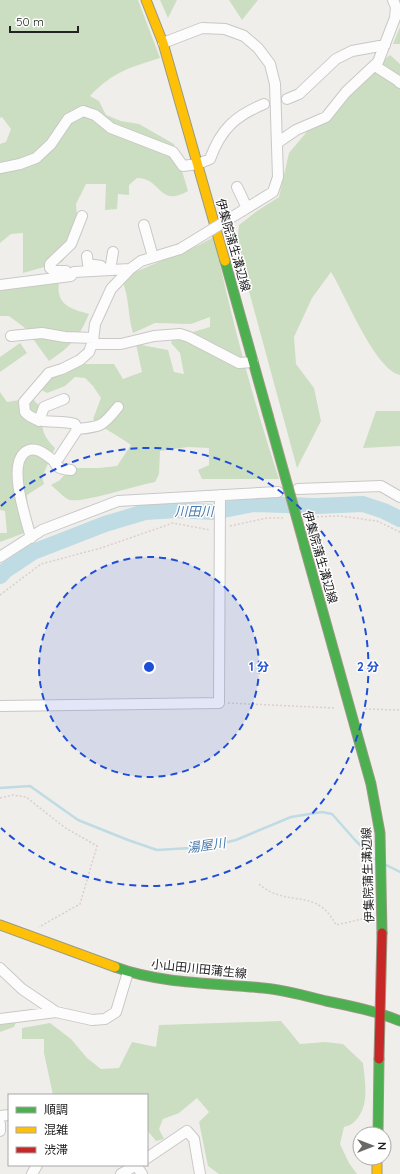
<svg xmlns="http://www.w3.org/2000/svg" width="400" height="1174" font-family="Quicksand,'Noto Sans JP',sans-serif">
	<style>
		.forest { fill: #cbdec1 }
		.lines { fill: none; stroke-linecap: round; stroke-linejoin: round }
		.stream { stroke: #bfdbe3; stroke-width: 2.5 }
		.river { stroke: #bfdbe3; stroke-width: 16 }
		.street-casing { stroke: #c9c8c7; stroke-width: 12 }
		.fast-casing { stroke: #999a82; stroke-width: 11 }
		.slow-casing { stroke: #999a82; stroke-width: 11 }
		.jam-casing { stroke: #999a82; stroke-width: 11 }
		.path { stroke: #dccecd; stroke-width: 1.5; stroke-dasharray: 2 2; stroke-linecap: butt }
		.street { stroke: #fdfcfc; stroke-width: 10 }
		.fast { stroke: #4caf50; stroke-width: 9 }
		.slow { stroke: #ffc107; stroke-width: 9 }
		.jam { stroke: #c62828; stroke-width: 9 }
		.street-bridge-casing { stroke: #c9c8c7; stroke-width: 12; stroke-linecap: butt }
		.fast-bridge-casing { stroke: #a79c86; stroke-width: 11; stroke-linecap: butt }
		.street-bridge { stroke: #fdfcfc; stroke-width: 10 }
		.fast-bridge { stroke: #4caf50; stroke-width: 9 }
		.ring { fill: none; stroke: #1d4ed8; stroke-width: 2; stroke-dasharray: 7 5 }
		.labels { text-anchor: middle; stroke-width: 3; stroke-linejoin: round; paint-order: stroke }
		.street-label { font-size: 12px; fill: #222; stroke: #fff }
		.water-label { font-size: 13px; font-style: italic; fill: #4a7aab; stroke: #fff }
		.centre { fill: #1d4ed8; stroke: #fff; stroke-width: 2 }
		.ring-label { font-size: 12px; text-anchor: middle; font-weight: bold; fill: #1d4ed8; stroke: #fff; stroke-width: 3; stroke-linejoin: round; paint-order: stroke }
	</style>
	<rect width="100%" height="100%" fill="#f0eeeb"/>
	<path class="forest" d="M0,0h138l22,58c-31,10 -46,13 -70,38l9,5 7,14 15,6 18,3 35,20 14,47c-30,17 -26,-13 -51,-13l-8,7v10l-11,-1 -1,15 -12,1 1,-26h-20l-10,20 2,23 -6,21 -10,14 -39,11v-40l-12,1 -11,9v-99l6,-2 5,-13 -9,-12 -2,1z
		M160,0h17l-9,18z
		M229,0h29l-16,20z
		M400,27v17h-7z
		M390,55l10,9v311c-25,-5 -55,-81 -69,-103l-19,26 -18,39 2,27 18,24 7,33 -24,47 -60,-221 2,-22 18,-14 22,-14 10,-44 21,-25 52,-53z
		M214,237c17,81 39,163 65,242h-77l-4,-9 11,-5v-17l-21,-1 -28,4 -1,23 -4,8c-17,3 -72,21 -85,18 -6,-2 -14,-11 -19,-15l9,-5 10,-12h29l18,-2 14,-21c-12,-9 -26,-15 -38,-26l8,-21 -8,-12 -8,-8 -10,-1 -10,9 -18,7 -11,-6 23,-20 16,-3h39l9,15 19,-7 -6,-28 32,6 6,22 10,2 -4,-21 -9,-10 6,-12 16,1 17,-5v-10l-19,7 -36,-1 -22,10c-6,-20 -3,-36 -12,-55l78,-33z
		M60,277c-6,26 7,31 29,37 -10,24 -19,33 -40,47l-24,-33 -16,-12h-9v-33z
		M20,343l7,10 -27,19v-15z
		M0,392l7,10 25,-4 11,12c-2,18 -1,25 12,38l-13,29 2,7 -17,11 1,19 7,15 -35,13v-9h7l-2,-22 -5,-1z
		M376,411h24v35l-37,2z
		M17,1020l-3,7 -14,5v-9z
		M281,1021l19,23 25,-2 18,2 20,19c2,18 7,44 -8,58 -2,3 -7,5 -11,6l-4,17 9,19 8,11h-138l-11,-8 -9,-44 10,-10 -12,-14 -18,15 -16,6 -4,10 5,10 -8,2 -9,-11v-35h-94l-9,-42v-14h-22v-11l28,-5 21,16 16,19 14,11 18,-1 13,-26 24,5 3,-22z"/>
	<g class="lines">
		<path class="stream" d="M0,788l30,-2 48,34 50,20 29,10 50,-3 29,-7 55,-23 31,-5 10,2 23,26 19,19
			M386,865l14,7"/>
		<path class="river" d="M0,576l6,-6 27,-18 72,-28 40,-12 32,-2 36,2 41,-8 62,2 47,-2 21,7 16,8"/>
		<defs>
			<path id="street" d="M163,43l39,-15 23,1 19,7 14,12 12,16 5,20 3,93 -5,15 -31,19
				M375,66l22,14 3,3
				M287,99l12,-5 37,-35 16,-8 33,-6
				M277,143l19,-13 30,-13 20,-25 32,-30 17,-44 1,-11 -3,-7
				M0,168l20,-4 16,-6 15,-14 17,-25 15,-8 12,4 16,13 62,24 10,14 15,-2 12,-5c11,-30 25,-43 54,-55
				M237,187l10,21
				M144,225l9,32
				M87,256l1,8 13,2
				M110,270l3,-18
				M66,271h-12l-4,-3v-4l21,-20 11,-28
				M0,285l71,-9 3,-4 56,-3
				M11,336l31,-3 23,4 28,1
				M92,344h29l33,-8 26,-2 9,3 50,26 14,-1
				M39,421l5,-14 20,-8
				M77,429c24,-2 26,-3 41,-22
				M54,461c3,8 8,8 17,9
				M298,489l83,-3 19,11
				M31,538c-5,-19 -23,-71 -7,-85 10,-9 21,1 30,8l4,-2 19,-29 -2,-6c-18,-5 -37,2 -50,-12l-1,-10 25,-29 13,-4 18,-9 9,-8 4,-11 2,-17 16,-35 19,-20 11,-8 39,-12
				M0,557l42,-27 76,-29 160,-9
				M0,706l219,-3 1,-208
				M0,968l22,21 34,23 36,8 13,-1 11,-7 12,-40
				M0,1019l56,-7
				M0,1116l9,-1
				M0,1124v7
				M147,1158l40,-27 7,8 6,35
				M32,1174l5,-9
				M121,1174l15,-9 6,9"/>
			<path id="fast" d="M225,261l43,154
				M305,548l66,236 9,49 2,100
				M115,967c46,17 101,16 148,21 22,2 43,8 63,13 25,5 50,10 74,20
				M378,1134l1,-75"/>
			<path id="slow" d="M146,0l17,43 62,218
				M0,925l115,42
				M377,1158v16"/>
			<path id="jam" d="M379,1059l3,-126"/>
		</defs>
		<use href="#street" class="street-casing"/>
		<use href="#fast" class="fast-casing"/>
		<use href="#slow" class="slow-casing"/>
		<use href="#jam" class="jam-casing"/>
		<path class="path" d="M309,517l30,-1 38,5 23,11
			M230,526l37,-8h16
			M0,595l41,-31 60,-16 72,-25 37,7
			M228,703l106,5
			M365,709l35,1
			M0,798l13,-3 13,2 38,30 33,19 -17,58 -41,23
			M259,884c29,25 57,2 77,41l26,-6 9,1"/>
		<use href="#street" class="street"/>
		<use href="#fast" class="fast"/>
		<use href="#slow" class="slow"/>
		<use href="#jam" class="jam"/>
		<defs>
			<path id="street-bridge" d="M180,249l62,-38"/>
			<path id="fast-bridge" d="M268,415l37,133"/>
		</defs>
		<use href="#street-bridge" class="street-bridge-casing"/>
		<use href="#fast-bridge" class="fast-bridge-casing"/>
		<use href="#street-bridge" class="street-bridge"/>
		<use href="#fast-bridge" class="fast-bridge"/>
	</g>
	<circle cx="149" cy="667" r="110" fill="#1d4ed8" fill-opacity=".12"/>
	<g class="ring">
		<circle cx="149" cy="667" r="110"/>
		<path d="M1 506A219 219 0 1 1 1 828"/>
	</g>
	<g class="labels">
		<g class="street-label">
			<text transform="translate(233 245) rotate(74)" y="4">伊集院蒲生溝辺線</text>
			<text transform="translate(320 557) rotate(74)" y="4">伊集院蒲生溝辺線</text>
			<text transform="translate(368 875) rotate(-92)" y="4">伊集院蒲生溝辺線</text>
			<text transform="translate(199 969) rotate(6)" y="4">小山田川田蒲生線</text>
		</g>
		<g class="water-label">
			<text x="194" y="516">川田川</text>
			<text transform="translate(206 845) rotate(-8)" y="5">湯屋川</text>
		</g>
	</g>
	<circle cx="149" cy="667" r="6" class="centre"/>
	<g class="ring-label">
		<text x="259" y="671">1 分</text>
		<text x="368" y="671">2 分</text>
	</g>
	<rect x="8" y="1094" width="140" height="72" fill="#ffffff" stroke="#a7a7a7"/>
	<rect x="16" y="1107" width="20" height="6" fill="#4caf50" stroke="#a7a7a7"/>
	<text x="44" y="1114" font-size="12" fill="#222222">順調</text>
	<rect x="16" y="1127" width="20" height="6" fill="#ffc107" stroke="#a7a7a7"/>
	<text x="44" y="1134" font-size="12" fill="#222222">混雑</text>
	<rect x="16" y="1147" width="20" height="6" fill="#c62828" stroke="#a7a7a7"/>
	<text x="44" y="1154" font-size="12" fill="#222222">渋滞</text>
	<g transform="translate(372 1146) rotate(90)"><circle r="19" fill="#ffffff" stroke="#a7a7a7"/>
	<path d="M0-3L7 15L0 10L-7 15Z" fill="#6a6968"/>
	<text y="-6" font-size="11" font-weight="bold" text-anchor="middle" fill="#222222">N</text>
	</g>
	<path d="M10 26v6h68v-6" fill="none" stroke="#222222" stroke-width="2"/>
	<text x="16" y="26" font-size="12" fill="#222222" stroke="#ffffff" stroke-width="3" paint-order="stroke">50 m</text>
</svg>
